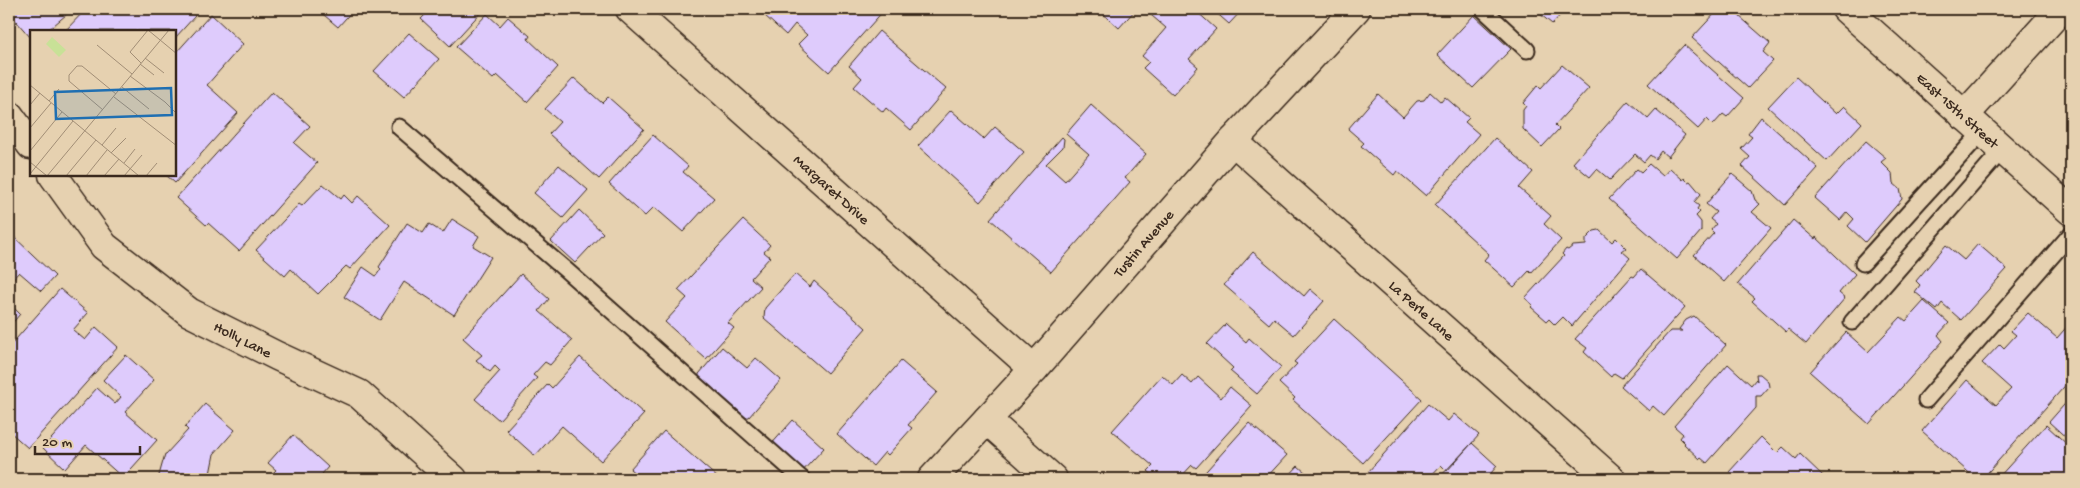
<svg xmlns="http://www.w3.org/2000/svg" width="2080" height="488" font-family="'Gochi Hand',sans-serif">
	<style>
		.building { fill: #decbfc; stroke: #3b2a1e }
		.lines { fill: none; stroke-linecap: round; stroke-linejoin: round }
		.lane-casing { stroke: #3b2a1e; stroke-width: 19 }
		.street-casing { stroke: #3b2a1e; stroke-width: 31 }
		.secondary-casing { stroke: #3b2a1e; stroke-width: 31 }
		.lane { stroke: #e6d1b0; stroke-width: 15 }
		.street { stroke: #e6d1b0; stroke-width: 28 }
		.secondary { stroke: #e6d1b0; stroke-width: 28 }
		.labels { text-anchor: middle; stroke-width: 5; stroke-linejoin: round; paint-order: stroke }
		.street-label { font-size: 15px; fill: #3b2a1e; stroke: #e6d1b0 }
		.inset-road { fill: none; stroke: #a28e76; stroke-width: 1 }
		.view { fill: #1f6fb2; fill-opacity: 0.15; stroke: #1f6fb2; stroke-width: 2.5 }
		.inset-edge { fill: none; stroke: #3b2a1e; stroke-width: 2.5 }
	</style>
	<rect width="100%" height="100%" fill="#e6d1b0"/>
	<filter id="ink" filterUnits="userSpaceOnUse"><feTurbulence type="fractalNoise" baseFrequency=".02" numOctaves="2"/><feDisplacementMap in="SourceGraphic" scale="10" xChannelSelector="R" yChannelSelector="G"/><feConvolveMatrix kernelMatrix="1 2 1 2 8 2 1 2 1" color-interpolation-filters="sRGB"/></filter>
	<g filter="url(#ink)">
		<path class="building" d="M13,9h60l-26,22h-16v7l-22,-25z
			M86,9h102l7,7 -20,22v-7h-110z
			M317,9h37l-16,18z
			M431,9h53l-34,37 -29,-27z
			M770,9h115l-56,63 -31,-28 9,-9 -12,-11 -9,11 -22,-20z
			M1101,9h35l-17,19 -20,-18z
			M1144,9h50l22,20 -27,30 9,8 -25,28 -30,-27 6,-6 -7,-6 24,-28z
			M1212,9h31l-14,15z
			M1534,9h32l-14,15z
			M1719,9h12l39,34 -7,9 10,9 -25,27 -56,-50z
			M211,14l32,30 -36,41 31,28 -63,70 -9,-8h9v-121z
			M487,14l13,12 8,-9 22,19 -2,3 30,28 -31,35 -30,-27 -4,4 -37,-32z
			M1474,15l37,34 -38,39 -36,-33z
			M879,31l67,58 -35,41 -25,-22 -3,4 -29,-25 8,-9 -13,-12z
			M409,33l30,26 -35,38 -30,-26z
			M1684,45l60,53 -17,19 -4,-3 -10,11 -6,-6 -9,10 -50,-45z
			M1562,65l27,23 -34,37 4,4 -17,18 -19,-18v-19l3,-4 -3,-3 15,-18 3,3z
			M1796,77l40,37 8,-8 18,17 -35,38 -59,-54z
			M574,78l28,25 6,-6 36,32 -45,50 -50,-45 11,-12 -15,-13z
			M272,92l38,34 -16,17 23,20 -78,88 -31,-28 -2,2 -30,-27z
			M1430,92l11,10 4,-5 24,21 -4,4 14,12 -53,62 -29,-25 -3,4 -33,-29 3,-3 -16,-14 30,-35 25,23 14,-16 7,-1z
			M1628,101l20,18 8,-9 29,25 -17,22 -7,-6 -6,8 -5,-4 -6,7 -9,-8 -25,26 -13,-11 -7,8 -17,-14z
			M1091,105l55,49 -21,24 5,4 -79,90 -61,-53 72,-82 2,2 -1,8 -17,17 19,17 24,-27 -23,-20z
			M951,110l33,29 11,-12 29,25 -44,50 -62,-56z
			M1761,117l57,51 -33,37 -43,-39 8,-9 -9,-8 11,-12 -4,-3z
			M653,135l35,31 -5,6 31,26 -31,34 -29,-25 -9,9 -36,-32z
			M1495,138l38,34 -14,16 32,28 -7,8 17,16 -30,33 -2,-2 -15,16 -30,-27 5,-6 -54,-49z
			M1866,141l20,17 -5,4 11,11 1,10 7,6 2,10 -37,43 -17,-16 6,-7 -7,-7 -7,8 -25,-22z
			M1649,164l14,12 7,-8 13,12 1,-2 4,4 2,-1 11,13 -7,8 5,4 -2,3 3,3 -4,4 5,6v9l-24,28 -68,-60 28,-30 4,3z
			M559,165l29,25 -25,28 -29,-25z
			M1732,174l20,17 3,9 5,4 -8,8 19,16 -47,54 -30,-27 20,-22 -3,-3 5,-6 -6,-5 6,-7 -10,-8z
			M323,184l18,15 3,-4 8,8 6,-7 32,29 -40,44 -4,-3 -28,28 -27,-25 -6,7 -29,-26 43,-46 3,2z
			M579,210l24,23 -28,30 -24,-22z
			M452,219l27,17 -6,10 18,11 -37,58 -50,-33 -24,38 -36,-23 19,-30 13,9 5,-7 -2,-2 28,-44 16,10 6,-9 14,9z
			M743,220l27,25 -6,7 6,5 -19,21 10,9 -33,36 6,5 -28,31 -41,-37 22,-24 -9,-8z
			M1793,220l22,19 1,-2 39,37 -16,19 6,5 -39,46 -18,-15 -2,3 -34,-31 3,-3 -17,-14z
			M1599,230l13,12 4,-4 10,10 -4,3 8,7 -58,68 -9,-9 -8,8 -6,-6 -2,2 -16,-14 2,-2 -8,-7 39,-42 -2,-2 4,-5 2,1 5,-4 13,-1v-6l8,-8z
			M9,232l46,44 -14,15 -22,-19 -10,11z
			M1978,244l29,25 -46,51 -19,-17 -5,7 -22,-18 5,-7 -4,-4 30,-36 18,15z
			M1253,252l51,44 6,-7 14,12 -30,34 -20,-17 -5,6 -45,-39z
			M1641,269l44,38 -63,71 -8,-5 -3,4 -27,-25 3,-4 -12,-9 57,-63 2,1z
			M521,274l28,25 -10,12 33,29 -22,25 -5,-3 -12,13 4,3 -38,42 -24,-21 25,-28 -5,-5 -5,6 -14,-12 6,-5 -19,-17z
			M795,274l15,13 4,-6 52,47 -39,45 -63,-55 1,-10z
			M60,289l28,24 -15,17 12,10 11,-13 22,20 -90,101 -19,-17v-84z
			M1924,301l25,22 -11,12 5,6 -74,83 -59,-52 36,-40 22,20 33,-35 5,4z
			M9,303l11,11 -11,13z
			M2028,313l29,25 14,-16v57l-89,100h-6l-54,-48 45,-51 29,25 15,-16 -29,-26 18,-19 4,4 12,-13 -5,-4z
			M1694,316l32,29 -62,71 -11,-10 -4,5 -28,-25 49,-55h12l-3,-2 7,-9z
			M1334,319l88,80 -59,64 -70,-63 2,-2 -16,-15 18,-19 -3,-2z
			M1226,324l20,18 3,-4 32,29 -24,27 -27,-23 3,-3 -26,-24z
			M722,347l25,21 9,-10 25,22 -32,37 -9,1 -41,-36v-8z
			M126,355l28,25 -29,32 32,28 -34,38 -37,-33 -21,24 -22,-21 54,-60 18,16 6,-7 -18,-17z
			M580,357l64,57 -43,47 -39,-35 -27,30 -29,-26 42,-46 4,4z
			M901,361l36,31 -29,33 4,3 -24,27 -3,-3 -12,14 -36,-32z
			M1728,364l23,21 5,-6 1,2 -1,-7h4l8,7 1,6 -8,9h-5v12l-49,55 -6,-5 -1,1 -16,-15 1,-1 -5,-5 3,-4 -9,-8z
			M1162,375l11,10 9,-10 10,9 6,-7 23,21 9,-11 22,19 -56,62 -4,-3 -13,14h-22l-9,-8 5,-5 -41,-35z
			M2071,397v45l-22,-20z
			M205,404l30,26 -21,24 -5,25h-51l7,-25h1l22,-24 -3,-3z
			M1428,404l20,17 6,-7 25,21 -32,36 -6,-6 -13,14h-52l-8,-7z
			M793,420l31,28 -24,26 -31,-27z
			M1249,423l38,32 -22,24h-66z
			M2046,425l25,23v26l-5,5h-66l-2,-1z
			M664,431l55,48h-77l-12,-10z
			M293,435l35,32 -6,7 6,5h-61l9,-9 -8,-7z
			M1761,437l16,16 6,-6 13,12 4,-5 23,22 -3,3h-83l-8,-7z
			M1472,443l25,23 -6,7 8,6h-61z
			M1298,466l15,13h-27z"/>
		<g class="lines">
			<defs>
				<path id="lane" d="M1483,9l44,41
					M399,127l168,144 235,208
					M1863,263l119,-131
					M1852,322l150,-172
					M1926,400l145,-166"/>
				<path id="street" d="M630,9l404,360
					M9,115l22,30
					M1964,116l97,-107
					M1233,141l378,338
					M53,175l51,71 85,66 88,44 82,38 94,85
					M987,420l66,59"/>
				<path id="secondary" d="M1846,9l225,202
					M932,479l102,-110 199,-228 123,-132"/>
			</defs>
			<use href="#lane" class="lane-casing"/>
			<use href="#street" class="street-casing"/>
			<use href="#secondary" class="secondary-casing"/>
			<use href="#lane" class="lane"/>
			<use href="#street" class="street"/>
			<use href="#secondary" class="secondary"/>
		</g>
	</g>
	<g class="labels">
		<g class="street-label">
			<text transform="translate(1958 110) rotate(42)" y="5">East 15th Street</text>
			<text transform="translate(832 189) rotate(42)" y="5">Margaret Drive</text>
			<text transform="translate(1143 243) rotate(-49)" y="5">Tustin Avenue</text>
			<text transform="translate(1422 310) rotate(42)" y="5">La Perle Lane</text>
			<text transform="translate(243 339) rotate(27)" y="5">Holly Lane</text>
		</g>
	</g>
	<g transform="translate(30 30)">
		<rect width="146" height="146" fill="#e6d1b0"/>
		<path d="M22,7l14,13 -7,7 -13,-13z" fill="#c8e197"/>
		<path class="inset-road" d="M118,0l29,24M67,15l35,29M115,28l19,15M111,33l-11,-11 18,-22M110,34l14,11M100,46l35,26 12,12M0,55l109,91M92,57l27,22M84,67l63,49M19,71l10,-12M0,75l10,-12M73,80l-34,-29v-6l8,-9h5l34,28M0,98l21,-25M72,115l14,-17M0,121l32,-39M81,123l15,-15M0,132l17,14M94,133l11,-14M0,144l43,-53M17,146l122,-146M36,146l30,-36M56,146l21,-26M74,146l15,-17M94,146l18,-21M116,146l11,-13"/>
		<path class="view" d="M141,58l1,27 -116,4 -1,-27z"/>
		<rect width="146" height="146" class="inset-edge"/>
	</g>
	<rect width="2080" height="488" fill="none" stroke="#e6d1b0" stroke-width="30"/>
	<rect x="15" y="15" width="2050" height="458" fill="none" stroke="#3b2a1e" stroke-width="2" filter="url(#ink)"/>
	<path d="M35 446v8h105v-8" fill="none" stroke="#3b2a1e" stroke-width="2.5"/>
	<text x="42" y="446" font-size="15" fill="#3b2a1e" stroke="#e6d1b0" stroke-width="4" paint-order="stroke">20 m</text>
</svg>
